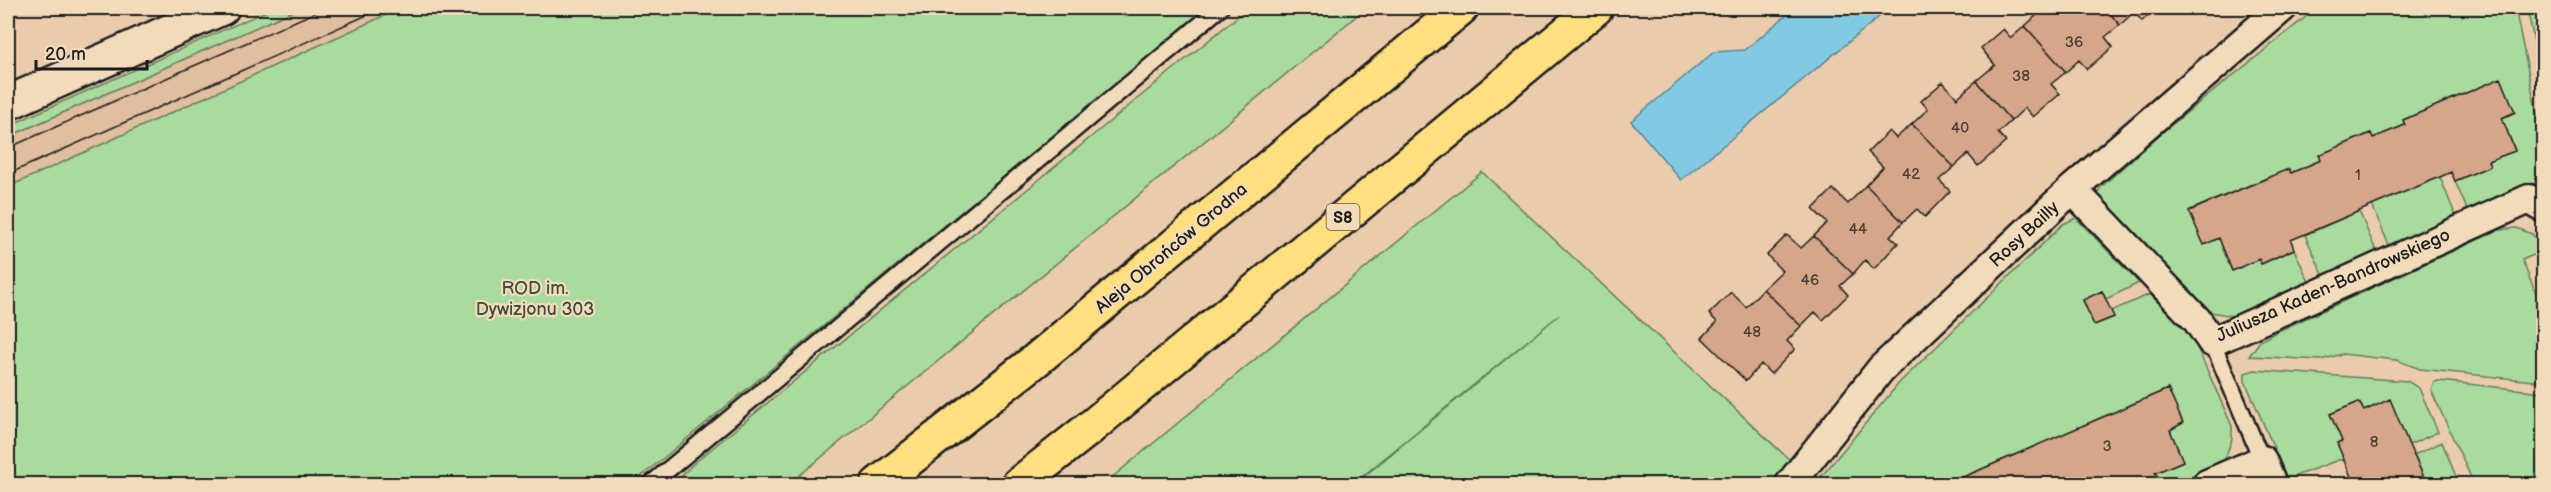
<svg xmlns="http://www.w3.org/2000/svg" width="2551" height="492" font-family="'Balsamiq Sans',sans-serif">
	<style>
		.built { fill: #e0be9f }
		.green { fill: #a8db9d; stroke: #627c5c; stroke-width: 1.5 }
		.water { fill: #82cae3; stroke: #598493; stroke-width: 1.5 }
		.building { fill: #d5a689; stroke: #1c1c1c; stroke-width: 1.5 }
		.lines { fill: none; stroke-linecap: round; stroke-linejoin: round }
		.service-casing { stroke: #1c1c1c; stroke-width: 20 }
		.minor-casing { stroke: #1c1c1c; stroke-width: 33 }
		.tertiary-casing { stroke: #1c1c1c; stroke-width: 38 }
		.motorway-casing { stroke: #1c1c1c; stroke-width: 38 }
		.service { stroke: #f1dbba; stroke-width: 15 }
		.minor { stroke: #f1dbba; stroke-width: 28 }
		.tertiary { stroke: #f1dbba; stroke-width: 33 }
		.motorway { stroke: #ffdf80; stroke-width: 33 }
		.tram { stroke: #1c1c1c; stroke-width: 1.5 }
		.labels { text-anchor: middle; stroke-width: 4.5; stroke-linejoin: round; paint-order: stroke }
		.number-label { font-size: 15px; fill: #4a3e37 }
		.shield { fill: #f1dbba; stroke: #5c554b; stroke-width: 1.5 }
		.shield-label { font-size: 16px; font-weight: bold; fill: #1c1c1c }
		.street-label { font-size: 18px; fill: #1c1c1c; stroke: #f1dbba }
		.park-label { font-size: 18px; fill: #3f4c3c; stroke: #f1dbba }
	</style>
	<rect width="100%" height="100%" fill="#eaccac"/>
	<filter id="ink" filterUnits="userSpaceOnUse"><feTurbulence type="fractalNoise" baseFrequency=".0167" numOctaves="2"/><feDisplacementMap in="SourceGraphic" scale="12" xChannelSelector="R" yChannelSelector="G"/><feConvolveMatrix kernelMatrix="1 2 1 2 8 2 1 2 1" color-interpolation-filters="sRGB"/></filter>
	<g filter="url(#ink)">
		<path class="built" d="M300,8h101l-393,179v-50z"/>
		<path class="green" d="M273,8h27l-292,129v-11z
			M401,8h807l-576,476h-624v-297z
			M1248,8h118l-577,476h-111l5,-10 10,-10z
			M2317,8h198l28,135 -2,34 -12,11 -60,26 -14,-33 34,-15 -1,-5 27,-11 -13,-32 13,-6 -14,-33 -98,41 2,5 -32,13 -3,-5 -50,22 1,5 -30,13 -3,-4 -98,41 14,34 15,-6 13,33 27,-12 3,5 32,-15 16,35 -71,33 -34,-6 -104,-109 -3,-7 2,-7 59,-53z
			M2527,8h16v75z
			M1482,172l311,291 -17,21h-421l204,-169 -206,169h-249z
			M2440,177l17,42 -67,29 -18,-43z
			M2359,211l18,42 -53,24 -19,-42z
			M2076,218l63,65 -33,16 -4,-8 -19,9 11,25 20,-8 -3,-6 39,-17 42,42 40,90v13l-9,25 -46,20h-35l15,-6 -2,-5 28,-12 -13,-31 13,-7 -16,-34 -220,95h-132l85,-102 163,-158z
			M2517,228l15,6 11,13v4l-21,9 17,41 4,-2v83l-123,-13 -24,-9 -54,-6 -21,6 -72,-4 11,-15 16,-9 223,-102z
			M2254,370l153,11 12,7 19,44 -29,13 -19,-45 -26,11 -5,-9 -29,12 12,27 -5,2 7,15 -54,20 -4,-2 -41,-95v-8z
			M2439,381l104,11v92h-69l-43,-94 3,-8z
			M2442,442l17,42h-32l-13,-29z"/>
		<path class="water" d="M1795,8h95l-209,172 -50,-59 83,-69 31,-2z"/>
		<path class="building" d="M2032,8h73l15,17 -15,12 8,10 -26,22 -8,-9 -13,12 -41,-46 13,-12z
			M2105,8h52l-15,13 -8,-9 -14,13z
			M2025,26l41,46 -15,12 9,10 -27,23 -8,-9 -14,13 -35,-40 19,-16 -14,-17 22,-19 8,9z
			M2501,78l14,34 -13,6 13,33 -27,10 2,5 -35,15 -4,-9 -11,5 -149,63 3,9 -33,15 -2,-5 -27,12 -13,-33 -15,7 -15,-34 100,-42 2,4 30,-13 -2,-5 52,-22 2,5 32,-13 -2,-5z
			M1976,81l35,40 -13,12 8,9 -28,24 -10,-12 -14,13 -42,-43 16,-15 -7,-8 22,-19 14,16z
			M1912,124l42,43 -15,13 11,11 -25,26 -8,-8 -14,13 -37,-37 17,-18 -15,-15 21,-21 7,7z
			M1866,185l37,37 -13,14 8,7 -24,26 -9,-9 -12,14 -39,-38 13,-13 -14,-14 20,-20 15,15z
			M1787,235l14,13 13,-12 39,38 -13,12 8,9 -25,25 -8,-8 -14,14 -38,-37 19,-18 -15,-16z
			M1763,289l38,37 -14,15 8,8 -24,25 -10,-10 -15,17 -44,-43 15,-16 -8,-8 22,-22 15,15z
			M2102,291l12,26 -20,8 -11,-25z
			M2168,389l15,34 -13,7 13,31 -28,12 3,4 -16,7h-195z
			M2390,399l19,46 18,39h-73l-17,-41 5,-2 -12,-27 29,-12 5,9z"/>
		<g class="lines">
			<defs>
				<path id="service" d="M2212,342l50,118
					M651,484l569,-476"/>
				<path id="minor" d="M2072,189l125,131 15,22 317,-143 15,9
					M1790,484l91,-115 191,-180 210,-181
					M2207,484l55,-24 10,24"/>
				<path id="tertiary" d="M8,103l214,-95"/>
				<path id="motorway" d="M878,484l158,-124 425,-352
					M1019,484l72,-57 505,-419"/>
			</defs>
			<use href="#service" class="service-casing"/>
			<use href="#minor" class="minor-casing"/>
			<use href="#tertiary" class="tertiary-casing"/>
			<use href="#motorway" class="motorway-casing"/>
			<use href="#service" class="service"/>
			<use href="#minor" class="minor"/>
			<use href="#tertiary" class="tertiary"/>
			<use href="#motorway" class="motorway"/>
			<path class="tram" d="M8,148l317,-140
				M8,174l375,-166"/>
		</g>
	</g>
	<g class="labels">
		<g class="number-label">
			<text x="2074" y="47">36</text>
			<text x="2021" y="81">38</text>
			<text x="1960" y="133">40</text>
			<text x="1911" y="179">42</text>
			<text x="2358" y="180">1</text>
			<text x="1858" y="234">44</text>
			<text x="1810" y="285">46</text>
			<text x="1752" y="337">48</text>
			<text x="2374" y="447">8</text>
			<text x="2107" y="451">3</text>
		</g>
		<rect class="shield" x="1326.5" y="204" width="33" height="26" rx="4.5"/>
		<g class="shield-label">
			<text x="1343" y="223">S8</text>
		</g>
		<g class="street-label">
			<text transform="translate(2024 234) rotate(-43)" y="6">Rosy Bailly</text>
			<text transform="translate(1171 248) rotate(-40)" y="6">Aleja Obrońców Grodna</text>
			<text transform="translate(2333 285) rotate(-24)" y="6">Juliusza Kaden-Bandrowskiego</text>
		</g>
		<g class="park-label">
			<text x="535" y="294">ROD im.<tspan x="535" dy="21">Dywizjonu 303</tspan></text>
		</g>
	</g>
	<rect width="2551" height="492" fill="none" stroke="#f1dbba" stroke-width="30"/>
	<rect x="15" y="15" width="2521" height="462" fill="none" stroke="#1c1c1c" stroke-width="2" filter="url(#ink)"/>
	<path d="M36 60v9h111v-9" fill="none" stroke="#1c1c1c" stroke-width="3"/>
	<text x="45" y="60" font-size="18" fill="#1c1c1c" stroke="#f1dbba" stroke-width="4.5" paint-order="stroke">20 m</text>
</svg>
